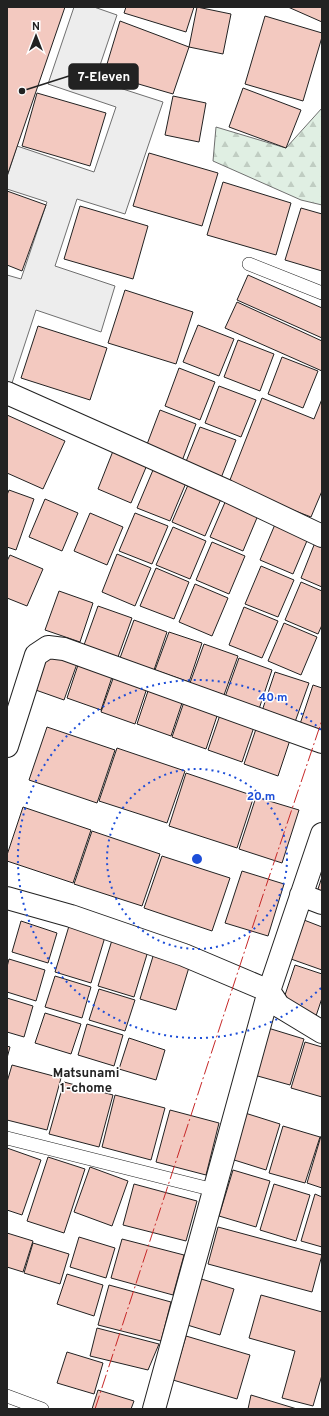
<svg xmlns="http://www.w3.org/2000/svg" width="329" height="1416" font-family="Overpass,sans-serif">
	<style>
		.forest { fill: url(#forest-firs); stroke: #6f6f6f }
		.parking { fill: #ededed; stroke: #6f6f6f }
		.building { fill: #f3c9c0; stroke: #222 }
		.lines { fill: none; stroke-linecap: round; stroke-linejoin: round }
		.lane-casing { stroke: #222; stroke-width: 14 }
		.street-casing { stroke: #222; stroke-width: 24 }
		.lane { stroke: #fff; stroke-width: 13 }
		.street { stroke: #fff; stroke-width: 22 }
		.power { stroke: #c62828; stroke-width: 1; stroke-dasharray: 14 3 2 3; stroke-linecap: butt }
		.ring { fill: none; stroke: #1d4ed8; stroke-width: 2; stroke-dasharray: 2 4 }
		.labels { text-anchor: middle; stroke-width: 3; stroke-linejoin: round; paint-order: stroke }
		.neighbourhood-label { font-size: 13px; font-weight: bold; fill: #222; stroke: #fff }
		.centre { fill: #1d4ed8; stroke: #fff; stroke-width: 2 }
		.ring-label { font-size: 12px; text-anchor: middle; font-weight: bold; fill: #1d4ed8; stroke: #fff; stroke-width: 3; stroke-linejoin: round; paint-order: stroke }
		.leader { fill: none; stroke: #222; stroke-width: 1.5 }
		.callout-dot { fill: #222; stroke: #fff; stroke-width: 1.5 }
		.callout { fill: #222; stroke: #222; stroke-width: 1.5 }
		.callout-label { font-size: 13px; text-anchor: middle; font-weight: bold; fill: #fff }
	</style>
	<defs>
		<pattern id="forest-firs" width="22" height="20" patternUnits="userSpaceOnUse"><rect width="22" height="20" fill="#e0efe3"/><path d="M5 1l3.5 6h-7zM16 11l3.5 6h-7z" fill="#c0cdc2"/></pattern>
	</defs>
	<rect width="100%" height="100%" fill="#fff"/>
	<path class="forest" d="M322,108v97l-21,-5 -88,-39 3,-34 70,21z"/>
	<path class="parking" d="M74,7h20l23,8 -22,65 68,22 -38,112 -48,-15 -22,67 60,20 -14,46 -65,-22 -24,73 -5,-1v-107l14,4 26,-77 -40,-13v-12l10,-31 77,26 22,-65 -68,-23z"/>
	<path class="building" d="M7,7h58l-58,169z
		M126,7h68l-8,25 -62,-19z
		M197,7l34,7 -8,40 -34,-7z
		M288,7h34v15z
		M265,16l57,17v4l-19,64 -58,-17z
		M120,21l69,26 -16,47 -69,-20z
		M243,88l58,22 -15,38 -57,-21z
		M37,93l69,20 -16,53 -68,-20z
		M173,96l33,7 -7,39 -34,-7z
		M149,153l69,20 -16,53 -69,-20z
		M223,182l68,21 -15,52 -69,-20z
		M7,191l39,14 -24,66 -15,-6z
		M80,206l68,20 -15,53 -69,-20z
		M301,208l21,6v57l-37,-11z
		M248,275l74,33v30l-85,-38z
		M125,290l68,22 -17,52 -68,-21z
		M237,302l85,39v30l-97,-43z
		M198,325l36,14 -15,37 -36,-14z
		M38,326l69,22 -17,52 -69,-22z
		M238,340l36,14 -14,37 -36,-14z
		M282,357l36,14 -15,37 -35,-14z
		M179,368l36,14 -15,38 -35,-14z
		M219,386l37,14 -15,37 -36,-14z
		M262,398l52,21 8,-20v92l-11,26 -83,-32z
		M160,410l36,14 -14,37 -36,-14z
		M7,415l58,26 -22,48 -36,-16z
		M200,427l36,13 -15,38 -36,-14z
		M113,451l34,14 -16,38 -33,-14z
		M153,470l33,13 -16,38 -33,-13z
		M188,485l33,14 -16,37 -33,-14z
		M9,490l25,9 -18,51 -9,-3v-52z
		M45,499l33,14 -16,38 -33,-14z
		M226,500l33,13 -16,38 -33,-14z
		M90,513l33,14 -16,38 -33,-14z
		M135,513l33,13 -16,38 -33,-13z
		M276,522l33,14 -16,38 -33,-14z
		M173,527l33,14 -16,38 -34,-14z
		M316,540l6,2v45l-21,-9z
		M212,542l33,14 -16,38 -33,-14z
		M117,554l34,14 -16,38 -33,-14z
		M10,555l33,14 -16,37 -20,-8v-37z
		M261,566l33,14 -16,37 -33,-13z
		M156,568l33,14 -15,37 -34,-13z
		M301,582l21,9v34l-4,9 -33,-14z
		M195,584l33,14 -16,38 -33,-14z
		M59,591l34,12 -13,39 -35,-12z
		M98,606l34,12 -14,39 -34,-12z
		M244,607l34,14 -16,37 -33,-13z
		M134,620l33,12 -13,38 -34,-12z
		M284,623l33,14 -16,38 -33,-14z
		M169,632l33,11 -13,39 -34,-12z
		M204,644l34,12 -14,39 -34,-12z
		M44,650l34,11 -14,39 -34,-12z
		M239,658l33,12 -13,39 -34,-12z
		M80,659l34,12 -13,39 -34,-12z
		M275,672l34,11 -14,39 -33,-11z
		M115,673l33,12 -13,39 -34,-12z
		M150,685l34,12 -13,39 -34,-12z
		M313,685l9,3v43l-22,-7z
		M185,699l34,11 -13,39 -34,-12z
		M221,712l34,12 -13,38 -34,-12z
		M257,726l34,11 -13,39 -34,-12z
		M47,727l68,23 -18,53 -68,-23z
		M117,748l68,23 -18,52 -68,-22z
		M186,773l68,23 -17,52 -68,-22z
		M256,797l43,13 -17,53 -43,-14z
		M23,807l68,23 -18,53 -66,-22v-6z
		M92,831l68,23 -18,52 -68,-22z
		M162,856l68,22 -18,53 -68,-23z
		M242,871l42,13 -16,52 -43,-13z
		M322,877v17l-5,-2z
		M304,920l18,7v43l-31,-11z
		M21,921l36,12 -9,30 -36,-11z
		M69,926l36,11 -14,46 -36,-11z
		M112,940l36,11 -14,46 -36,-11z
		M154,953l36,11 -14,46 -36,-11z
		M9,959l36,11 -9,31 -29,-9v-25z
		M295,965l27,9v24l-6,18 -34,-12z
		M55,976l36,11 -9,31 -37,-11z
		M99,989l36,11 -10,31 -36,-11z
		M7,998l26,8 -9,31 -17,-5z
		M45,1013l36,11 -10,30 -36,-11z
		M87,1024l36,11 -9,31 -36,-11z
		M268,1028l36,11 -14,46 -36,-10z
		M129,1038l36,12 -9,30 -37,-11z
		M305,1042l17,5v50l-31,-9z
		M7,1046l3,1 -3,11z
		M12,1065l49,13 -14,52 -40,-10v-38z
		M64,1082l49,13 -14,52 -50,-13z
		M115,1095l50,13 -14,52 -49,-13z
		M170,1110l49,13 -13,52 -50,-13z
		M245,1113l35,11 -14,46 -35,-11z
		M283,1126l37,11 -15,46 -36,-10z
		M321,1136l1,1v51l-15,-5z
		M7,1148l34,12 -19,55 -15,-5z
		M48,1157l37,12 -21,64 -37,-12z
		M90,1167l38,14 -16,45 -38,-14z
		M233,1170l37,11 -14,46 -37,-11z
		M134,1184l63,17 -11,40 -63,-16z
		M274,1184l36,11 -14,46 -36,-11z
		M315,1194l7,3v50l-21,-6z
		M218,1227l104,28 -10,37 -104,-28z
		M7,1233l26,8 -10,31 -16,-5z
		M79,1237l36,11 -9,30 -36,-11z
		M122,1239l62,16 -11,40 -62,-17z
		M33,1243l36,11 -9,30 -36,-11z
		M67,1274l36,11 -9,31 -37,-12z
		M198,1278l36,11 -14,46 -36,-11z
		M109,1285l62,17 -10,39 -63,-16z
		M261,1295l61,17v63l-9,31 -31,-8 13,-47 -46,-13z
		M97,1328l62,16 -11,26 -58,-14z
		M186,1336l64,19 -13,44 -64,-19z
		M67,1352l36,11 -9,31 -37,-11z
		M98,1390l36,11 -3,8h-39z
		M251,1395l46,14h-49z"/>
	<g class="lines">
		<defs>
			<path id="lane" d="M249,264l73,29
				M7,1138l207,52
				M7,1396l35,13"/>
			<path id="street" d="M7,393l220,98 95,45
				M7,746l29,-91 12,-8 16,2 258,93
				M301,895l21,8
				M7,898l64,18 113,39 85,36 10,15 43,26
				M154,1409l115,-418 53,-157"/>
		</defs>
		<use href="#lane" class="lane-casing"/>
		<use href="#street" class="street-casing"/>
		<use href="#lane" class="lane"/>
		<use href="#street" class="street"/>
		<path class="power" d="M95,1409l167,-511 60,-178"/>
	</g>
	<g class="ring">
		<circle cx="197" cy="859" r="90"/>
		<path d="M321 988A179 179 0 1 1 321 730"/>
	</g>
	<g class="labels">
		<g class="neighbourhood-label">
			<text x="86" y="1077">Matsunami<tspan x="86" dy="15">1-chome</tspan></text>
		</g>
	</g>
	<circle cx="197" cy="859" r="6" class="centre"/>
	<g class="ring-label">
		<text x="273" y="701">40 m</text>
		<text x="261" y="800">20 m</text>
	</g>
	<path class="leader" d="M22 91L69 76"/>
	<circle class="callout-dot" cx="22" cy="91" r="4"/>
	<rect class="callout" x="69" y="64" width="69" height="25" rx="4"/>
	<g class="callout-label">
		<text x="104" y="81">7-Eleven</text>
	</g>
	<rect width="329" height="1416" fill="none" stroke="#222222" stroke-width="16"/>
	<g transform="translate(36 36)" stroke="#ffffff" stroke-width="3" paint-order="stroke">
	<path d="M0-3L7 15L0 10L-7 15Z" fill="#222222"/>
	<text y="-6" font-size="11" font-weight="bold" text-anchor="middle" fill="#222222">N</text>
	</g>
</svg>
